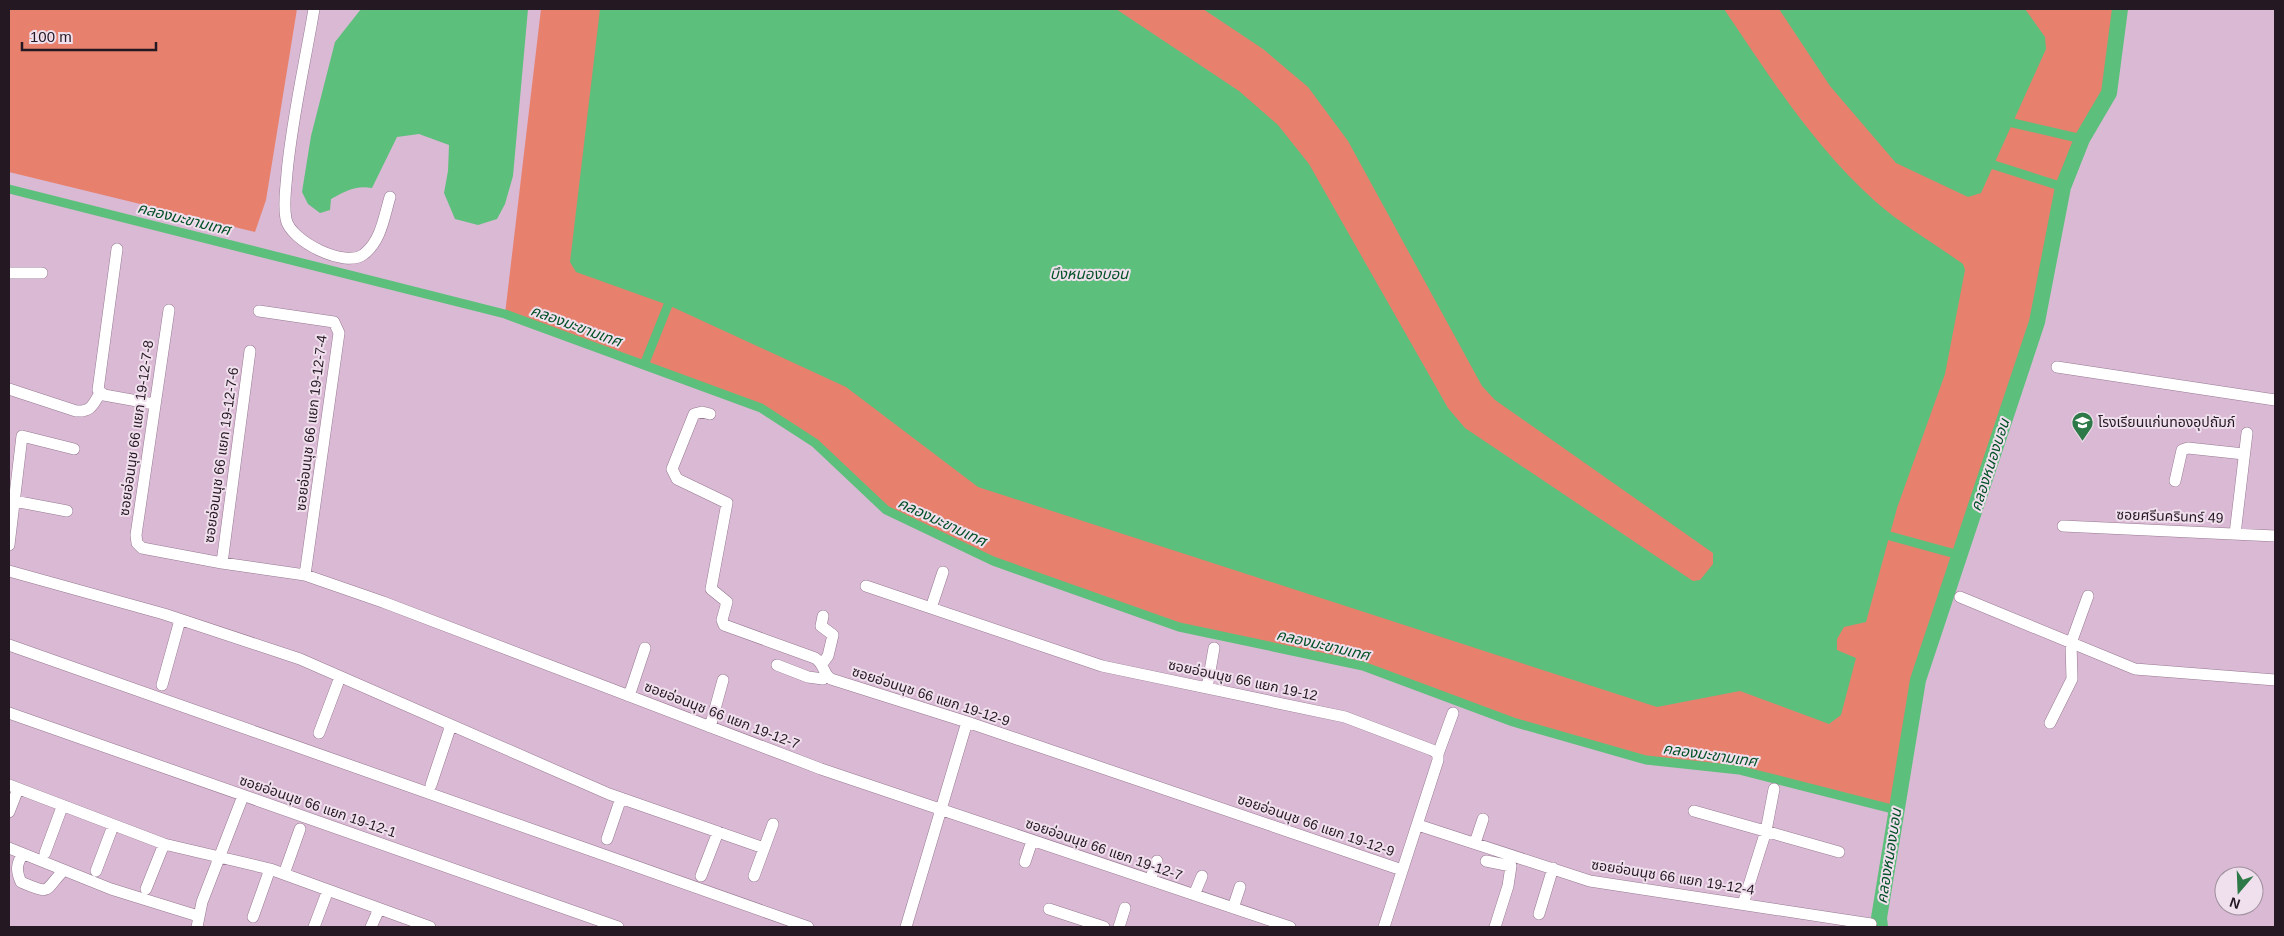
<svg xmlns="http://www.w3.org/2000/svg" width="2284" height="936" font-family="Helvetica,'Noto Sans Thai',sans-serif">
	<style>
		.green { fill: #e7816d }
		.water { fill: #5dbf7c }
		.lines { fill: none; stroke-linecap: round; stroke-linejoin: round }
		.canal { stroke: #5dbf7c; stroke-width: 9 }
		.river { stroke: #5dbf7c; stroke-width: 16 }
		.minor-casing { stroke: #977992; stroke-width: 12 }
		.minor { stroke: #fff; stroke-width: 11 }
		.labels { text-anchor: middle; stroke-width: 4; stroke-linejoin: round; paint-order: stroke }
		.poi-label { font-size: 14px; fill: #241822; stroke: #f0dfed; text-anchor: start }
		.street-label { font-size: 14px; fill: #241822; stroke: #f0dfed }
		.water-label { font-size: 15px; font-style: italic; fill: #025126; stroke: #f0dfed }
	</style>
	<rect width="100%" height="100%" fill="#dab9d4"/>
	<path class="green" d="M9,9h288l-31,191 -11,32 -246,-60z
		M541,9h1579l-11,84 -27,46 -18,48 -27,135 -119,358 -22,130 -157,-40 -93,-10 -133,-38 -150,-56 -184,-39 -186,-66 -107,-51 -71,-67 -54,-35 -256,-94z"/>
	<path class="water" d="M361,9h167l-15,167 -8,28 -8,15 -19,6 -23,-6 -11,-26 4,-22 1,-26 -30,-11 -22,3 -25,51c-16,-3 -27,3 -41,11l-1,11 -10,3 -12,-9 -6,-12 9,-56 24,-94z
		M600,9h516l123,82 39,34 31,39 139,244 17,20 228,153 7,-1 13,-16v-11l-218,-153 -13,-14 -134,-245 -40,-54 -45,-38 -60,-40h521c46,68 90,138 152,193 26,23 59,42 87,62l2,6 -20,104 -48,134 -31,114 -22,5 -7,12v11l19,8 -15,57 -12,9 -89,-33 -83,16 -679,-220 -132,-100 -178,-82 -92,-33 -6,-10z
		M1779,9h246l20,28 1,12 -65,144 -13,4 -72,-34 -66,-77z"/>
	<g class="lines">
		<path class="canal" d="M2013,123l69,16
			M1994,165l69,22
			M9,189l496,125 256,94 54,35 71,67 107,51 186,66 184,39 150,56 133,38 93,10 157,40
			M644,365l24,-60
			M1890,536l69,19"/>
		<path class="river" d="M1880,927l-1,-9 39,-238 119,-358 26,-135 19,-48 27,-46 11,-84"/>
		<defs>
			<path id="minor" d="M314,9c-9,54 -22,109 -27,164 -1,15 -4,31 -1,46 4,22 60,50 78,35 17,-13 20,-37 26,-57
				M117,249l-19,141 6,5 50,9
				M9,273h33
				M169,310l-33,225 1,8 5,5 80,15 83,12 78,27 438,167 469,158
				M259,311l75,11 5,11 -34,242
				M2057,367l218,33
				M9,389l67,22c15,1 17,-6 24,-18
				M710,414l-8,-2 -8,2 -22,55 5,10 50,24 -16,86 16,13 -5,18 2,5 91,33c9,5 8,16 16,21l136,43 435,148
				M2175,481l7,-31 6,-2 56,6
				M14,501l53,10
				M2063,526l212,10
				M2235,534l12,-101
				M9,545l13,-109 52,13
				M222,563l28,-212
				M9,571l155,43 136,45 309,135 155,54
				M866,586l236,80 243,51 87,33 6,4v6l-54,167
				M1960,597l175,72 140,11
				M931,608l12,-36
				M9,645l799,282
				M822,664l6,-8 5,-21 -12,-9 2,-10
				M777,665l31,12 15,2 3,-4
				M162,685l18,-65
				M1207,688l7,-40
				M629,696l16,-48
				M9,713l609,214
				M2050,723l22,-44 -1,-36 17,-47
				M710,727l13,-47
				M319,733l21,-56
				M1438,754l15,-41
				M9,785l155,59 106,25 160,58
				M431,785l20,-60
				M1694,811l145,41
				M9,812l9,-23
				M1418,825l172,56 281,43
				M607,839l14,-41
				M1475,843l8,-24
				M9,848l102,41 87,27
				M45,853l17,-46
				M23,854c-7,10 -7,17 -2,28 31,13 22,10 42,-11
				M1486,861l25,5 -3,20 -13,41
				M1025,862l7,-21
				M96,871l17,-45
				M284,874l16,-45
				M701,876l17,-44
				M754,876l19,-52
				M1150,880l7,-19
				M146,889l18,-45
				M1194,895l8,-19
				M1743,904l23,-73 8,-42
				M1233,908l7,-21
				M1049,909l55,18
				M1539,914l14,-46
				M253,917l17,-48
				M197,927l5,-25 41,-106
				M314,927l14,-37
				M371,927l8,-18
				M906,927l61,-205
				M1119,927l6,-19"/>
		</defs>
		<use href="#minor" class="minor-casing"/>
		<use href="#minor" class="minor"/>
	</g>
	<defs>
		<symbol id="school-pin" viewBox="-11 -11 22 30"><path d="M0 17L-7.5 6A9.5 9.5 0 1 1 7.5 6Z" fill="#2e7948" stroke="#f0dfed"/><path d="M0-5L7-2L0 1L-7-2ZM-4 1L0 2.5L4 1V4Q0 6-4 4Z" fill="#fff"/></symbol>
	</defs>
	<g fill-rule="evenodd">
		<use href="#school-pin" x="2070" y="410" width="25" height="34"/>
	</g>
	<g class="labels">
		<g class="poi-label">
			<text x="2098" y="427">โรงเรียนแก่นทองอุปถัมภ์</text>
		</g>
		<g class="street-label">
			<text transform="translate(311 423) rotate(-83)" y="5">ซอยอ่อนนุช 66 แยก 19-12-7-4</text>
			<text transform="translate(136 428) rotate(-82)" y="5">ซอยอ่อนนุช 66 แยก 19-12-7-8</text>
			<text transform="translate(221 455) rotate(-82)" y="5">ซอยอ่อนนุช 66 แยก 19-12-7-6</text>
			<text transform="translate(2170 516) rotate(2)" y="5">ซอยศรีนครินทร์ 49</text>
			<text transform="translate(1243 680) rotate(12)" y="5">ซอยอ่อนนุช 66 แยก 19-12</text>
			<text transform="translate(931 696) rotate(18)" y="5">ซอยอ่อนนุช 66 แยก 19-12-9</text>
			<text transform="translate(722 715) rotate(21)" y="5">ซอยอ่อนนุช 66 แยก 19-12-7</text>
			<text transform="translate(318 806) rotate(19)" y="5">ซอยอ่อนนุช 66 แยก 19-12-1</text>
			<text transform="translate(1316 825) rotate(19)" y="5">ซอยอ่อนนุช 66 แยก 19-12-9</text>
			<text transform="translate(1104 849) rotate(19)" y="5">ซอยอ่อนนุช 66 แยก 19-12-7</text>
			<text transform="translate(1673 877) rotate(9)" y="5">ซอยอ่อนนุช 66 แยก 19-12-4</text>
		</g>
		<g class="water-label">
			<text transform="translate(184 219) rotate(14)" y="5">คลองมะขามเทศ</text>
			<text x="1089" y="279">บึงหนองบอน</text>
			<text transform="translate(576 326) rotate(20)" y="5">คลองมะขามเทศ</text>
			<text transform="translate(1990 465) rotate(-72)" y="5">คลองหนองบอน</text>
			<text transform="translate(942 522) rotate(25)" y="5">คลองมะขามเทศ</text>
			<text transform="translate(1323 645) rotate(13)" y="5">คลองมะขามเทศ</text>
			<text transform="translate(1710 755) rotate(8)" y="5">คลองมะขามเทศ</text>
			<text transform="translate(1889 856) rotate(-81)" y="5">คลองหนองบอน</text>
		</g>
	</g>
	<rect width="2284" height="936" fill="none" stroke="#241822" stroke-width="20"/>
	<g transform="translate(2239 891) rotate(199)"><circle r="24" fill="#f0dfed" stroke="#9e8f9c"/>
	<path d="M0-4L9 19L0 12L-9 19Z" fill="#2e7948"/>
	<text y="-8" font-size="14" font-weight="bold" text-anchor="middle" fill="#241822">N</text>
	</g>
	<path d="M22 42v8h134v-8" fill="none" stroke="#241822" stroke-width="2.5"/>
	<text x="30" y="42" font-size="15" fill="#241822" stroke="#f0dfed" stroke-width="4" paint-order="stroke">100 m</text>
</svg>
